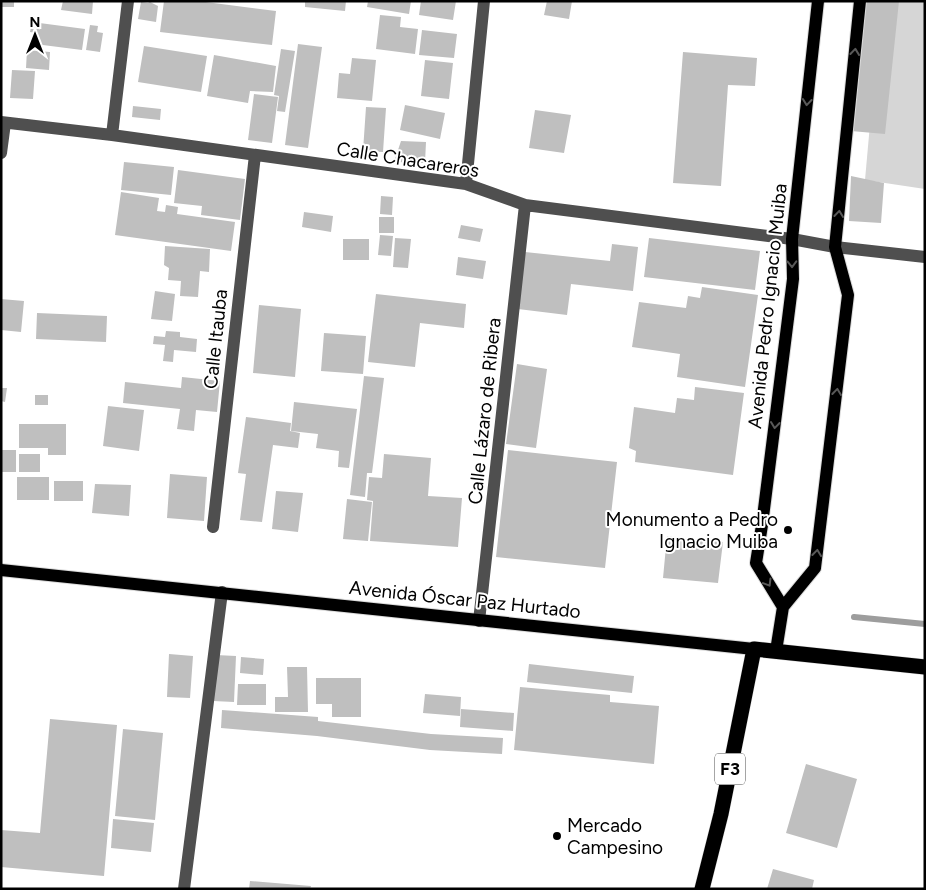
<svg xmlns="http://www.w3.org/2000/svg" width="926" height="890" font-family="Figtree,sans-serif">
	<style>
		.green { fill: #d6d6d6 }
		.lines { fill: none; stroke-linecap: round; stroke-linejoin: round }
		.stream { stroke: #9d9d9d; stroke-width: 6 }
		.building { fill: #bfbfbf }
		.major-casing { stroke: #dbdbdb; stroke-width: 14 }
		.highway-casing { stroke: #dbdbdb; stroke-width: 16 }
		.minor { stroke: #4f4f4f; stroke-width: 12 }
		.major { stroke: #000; stroke-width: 12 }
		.highway { stroke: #000; stroke-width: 15 }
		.oneway { stroke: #595959 }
		.poi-dot { fill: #000; stroke: #fff; stroke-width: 2 }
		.labels { text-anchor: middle; stroke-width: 4; stroke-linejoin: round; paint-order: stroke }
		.shield { fill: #fff; stroke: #4c4c4c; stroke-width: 1 }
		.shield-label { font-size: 18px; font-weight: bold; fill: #000 }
		.street-label { font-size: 19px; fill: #000; stroke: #fff }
		.poi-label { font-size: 19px; fill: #000; stroke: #fff; text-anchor: end }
	</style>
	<rect width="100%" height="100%" fill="#fff"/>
	<path class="green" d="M881,1h44v188l-60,-9z"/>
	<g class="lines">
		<path class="stream" d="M854,617l71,7"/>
	</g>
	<path class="building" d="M1,1h13v6h-13z
		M63,1h30l-1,13 -31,-4z
		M164,1h34l78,10 -4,34 -112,-13z
		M305,1h41l-1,10 -40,-4z
		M368,1h43l-2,13 -42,-7z
		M421,1h35l-3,19 -34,-5z
		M547,1h25l-3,18 -25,-4z
		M865,1h34l-14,133 -34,-3z
		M141,2l7,1 2,-1 8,4 -2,16 -18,-3z
		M380,15l21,2 -1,10 18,2 -3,25 -39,-5z
		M32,22l53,7 -3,21 -47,-6 1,-11 -6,-1z
		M90,25l8,1 -1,6 6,1 -3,19 -14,-2z
		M422,30l35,4 -3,24 -35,-3z
		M298,44l24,3 -14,101 -23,-3z
		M144,46l63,10 -6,36 -63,-10z
		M281,49l14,2 -10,61 -8,-1 2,-15 -5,-1z
		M27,50l23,2 -1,18 -23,-2z
		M683,52l74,6 -2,28 -27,-1 -7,101 -48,-3z
		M214,55l62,11 -3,26 -23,-1 -2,12 -41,-7z
		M352,58l24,2 -4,41 -35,-3 2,-25 11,1z
		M425,60l28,3 -4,36 -28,-3z
		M12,70l23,1 -2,28 -23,-1z
		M254,94l24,3 -6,46 -24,-3z
		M405,105l40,8 -5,26 -40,-9z
		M133,106l28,3 -1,11 -28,-3z
		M366,107l20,1 -3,44 -20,-1z
		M535,110l36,5 -7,38 -35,-5z
		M401,141l25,1 -1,21 -31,-1z
		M124,162l50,5 -3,28 -50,-5z
		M178,170l67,9 -5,41 -39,-5 1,-9 -28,-3z
		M851,176l33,7 -3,40 -32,-2z
		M121,192l38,6 -2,13 8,1 1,-7 12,2 -1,7 58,8 -4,29 -116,-16z
		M381,196l12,1 -1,18 -12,-1z
		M304,212l29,4 -2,16 -29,-5z
		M379,217h15v16h-15z
		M461,225l22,4 -3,13 -22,-4z
		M380,235l13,1 -2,20 -13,-1z
		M395,238l16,1 -3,29 -15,-1z
		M649,238l111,13 -5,39 -111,-13z
		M343,239h26v21h-26z
		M612,244l26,3 -5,44 -62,-7 -4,31 -49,-6 7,-57 85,9z
		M165,246l45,3 -1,23 -9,-1 -2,26 -18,-1 1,-15 -13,-1 1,-12 -5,-3z
		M458,257l28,4 -3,18 -27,-4z
		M702,287l56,8 -13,92 -68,-10 3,-23 -48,-7 7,-45 47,6 2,-12 12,2z
		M155,291l20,3 -3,27 -21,-2z
		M376,294l90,10 -2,24 -44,-5 -5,44 -47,-5z
		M1,299l23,2 -3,31 -20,-2z
		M259,305l42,4 -6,68 -42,-4z
		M37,313l70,3 -1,26 -70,-3z
		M166,331l14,1v5l17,2 -1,13 -22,-2 -1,12 -10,-1 2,-16 -12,-1 1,-8 11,1z
		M324,333l42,3 -3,38 -42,-3z
		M517,364l30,5 -11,79 -30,-4z
		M364,376l20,2 -12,95h-5l-2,24 -15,-2z
		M182,377l38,4 -3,31 -21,-2 -2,21 -17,-2 3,-20 -57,-6 2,-21 56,6z
		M695,387l49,6 -11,82 -98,-13 1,-11 -7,-3 5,-41 41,6 2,-15 17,2z
		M1,388h6l-2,14 -4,-1z
		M35,395h13v10h-13z
		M294,402l63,7 -8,59 -11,-1 1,-16 -23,-3 2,-14 -27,-3z
		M108,406l36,4 -5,41 -36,-5z
		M246,417l45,6 -1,8 10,2 -2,15 -25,-3 -11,77 -22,-2 6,-46 -8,-1z
		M19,424h47v31h-18v-7h-29z
		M1,450h15v22h-15z
		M508,450l109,12 -12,106 -109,-11z
		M19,454h21v18h-21z
		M384,454l47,4 -3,38 34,2 -4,49 -88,-6 3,-40 -6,-1 2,-23 13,1z
		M170,474l37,3 -3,44 -37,-3z
		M17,477h32v23h-32z
		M54,481h29v20h-29z
		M95,484l36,1 -2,31 -37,-3z
		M276,491l27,2 -5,39 -26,-3z
		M347,499l25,3 -4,39 -25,-2z
		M667,536l56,6 -5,41 -55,-5z
		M169,654l24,2 -3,42 -23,-1z
		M216,655l20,1 -2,46 -21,-1z
		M241,657l23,2 -1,16 -23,-2z
		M529,664l105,12 -2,17 -105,-11z
		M287,667h20l1,45h-33v-15h13z
		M316,678h45v39h-29v-13h-16z
		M238,684h28v21h-29z
		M520,687l90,8v7l49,4 -5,58 -140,-14z
		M425,694l36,3 -1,19 -37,-3z
		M461,709l53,4 -1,18 -53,-4z
		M222,710l96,7v4l113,13 72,4 -1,16 -72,-4 -113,-14 -96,-8z
		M50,719l67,6 -13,151 -103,-9v-37l39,3z
		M123,729l40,4 -8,87 -40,-4z
		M806,764l51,15 -20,69 -51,-15z
		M113,819l41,4 -3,29 -40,-4z
		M773,869l41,11 -2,9h-45z
		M250,881l61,5 -1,3h-61z"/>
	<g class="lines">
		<defs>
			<path id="major" d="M1,570l753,79
				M783,607l-27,-44 6,-38 31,-246 -1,-40 26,-238
				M776,651l7,-44 32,-39 33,-273 -13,-48 25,-246"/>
			<path id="highway" d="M702,889l19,-75 33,-165 171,18"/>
		</defs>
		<use href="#major" class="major-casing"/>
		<use href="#highway" class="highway-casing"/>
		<path class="minor" d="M1,122l111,13 354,49 59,21 267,34 43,8 90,10
			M112,135l16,-134
			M1,153l4,-30
			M466,184l18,-183
			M213,527l42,-372
			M479,621l46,-416
			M184,889l38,-297"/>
		<use href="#major" class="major"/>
		<use href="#highway" class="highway"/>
	</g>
	<defs><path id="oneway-chevron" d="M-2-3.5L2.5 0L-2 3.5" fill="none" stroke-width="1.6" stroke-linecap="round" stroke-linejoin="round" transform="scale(1.25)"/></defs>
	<g class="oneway">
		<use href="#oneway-chevron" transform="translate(855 52) rotate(-84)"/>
		<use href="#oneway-chevron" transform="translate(807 102) rotate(96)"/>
		<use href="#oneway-chevron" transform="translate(839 214) rotate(-84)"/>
		<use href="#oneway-chevron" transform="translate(792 264) rotate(89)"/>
		<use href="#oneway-chevron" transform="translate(837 392) rotate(-83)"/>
		<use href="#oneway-chevron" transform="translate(775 425) rotate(97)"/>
		<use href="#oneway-chevron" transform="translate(817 553) rotate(-83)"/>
		<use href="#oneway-chevron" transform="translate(768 583) rotate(59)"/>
	</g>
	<g class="poi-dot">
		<circle cx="788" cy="530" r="5"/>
		<circle cx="557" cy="836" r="5"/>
	</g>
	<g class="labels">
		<rect class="shield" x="715" y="753.5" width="30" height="31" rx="4"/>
		<g class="shield-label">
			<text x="730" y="775">F3</text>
		</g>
		<g class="street-label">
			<text transform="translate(408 159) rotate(9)" y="7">Calle Chacareros</text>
			<text transform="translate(767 306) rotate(-84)" y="7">Avenida Pedro Ignacio Muiba</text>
			<text transform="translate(215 339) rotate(-84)" y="7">Calle Itauba</text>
			<text transform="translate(484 411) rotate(-84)" y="7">Calle Lázaro de Ribera</text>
			<text transform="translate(465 599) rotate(6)" y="7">Avenida Óscar Paz Hurtado</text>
		</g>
		<g class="poi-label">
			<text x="778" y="526">Monumento a Pedro<tspan x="778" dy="22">Ignacio Muiba</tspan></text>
			<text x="567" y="832" text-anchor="start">Mercado<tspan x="567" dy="22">Campesino</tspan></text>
		</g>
	</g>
	<rect width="926" height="890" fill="none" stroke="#000000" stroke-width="5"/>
	<g transform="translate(35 35)" stroke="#ffffff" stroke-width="4" paint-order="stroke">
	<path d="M0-4L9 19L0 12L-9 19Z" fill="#000000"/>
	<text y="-8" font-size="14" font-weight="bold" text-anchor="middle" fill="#000000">N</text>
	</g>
</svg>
